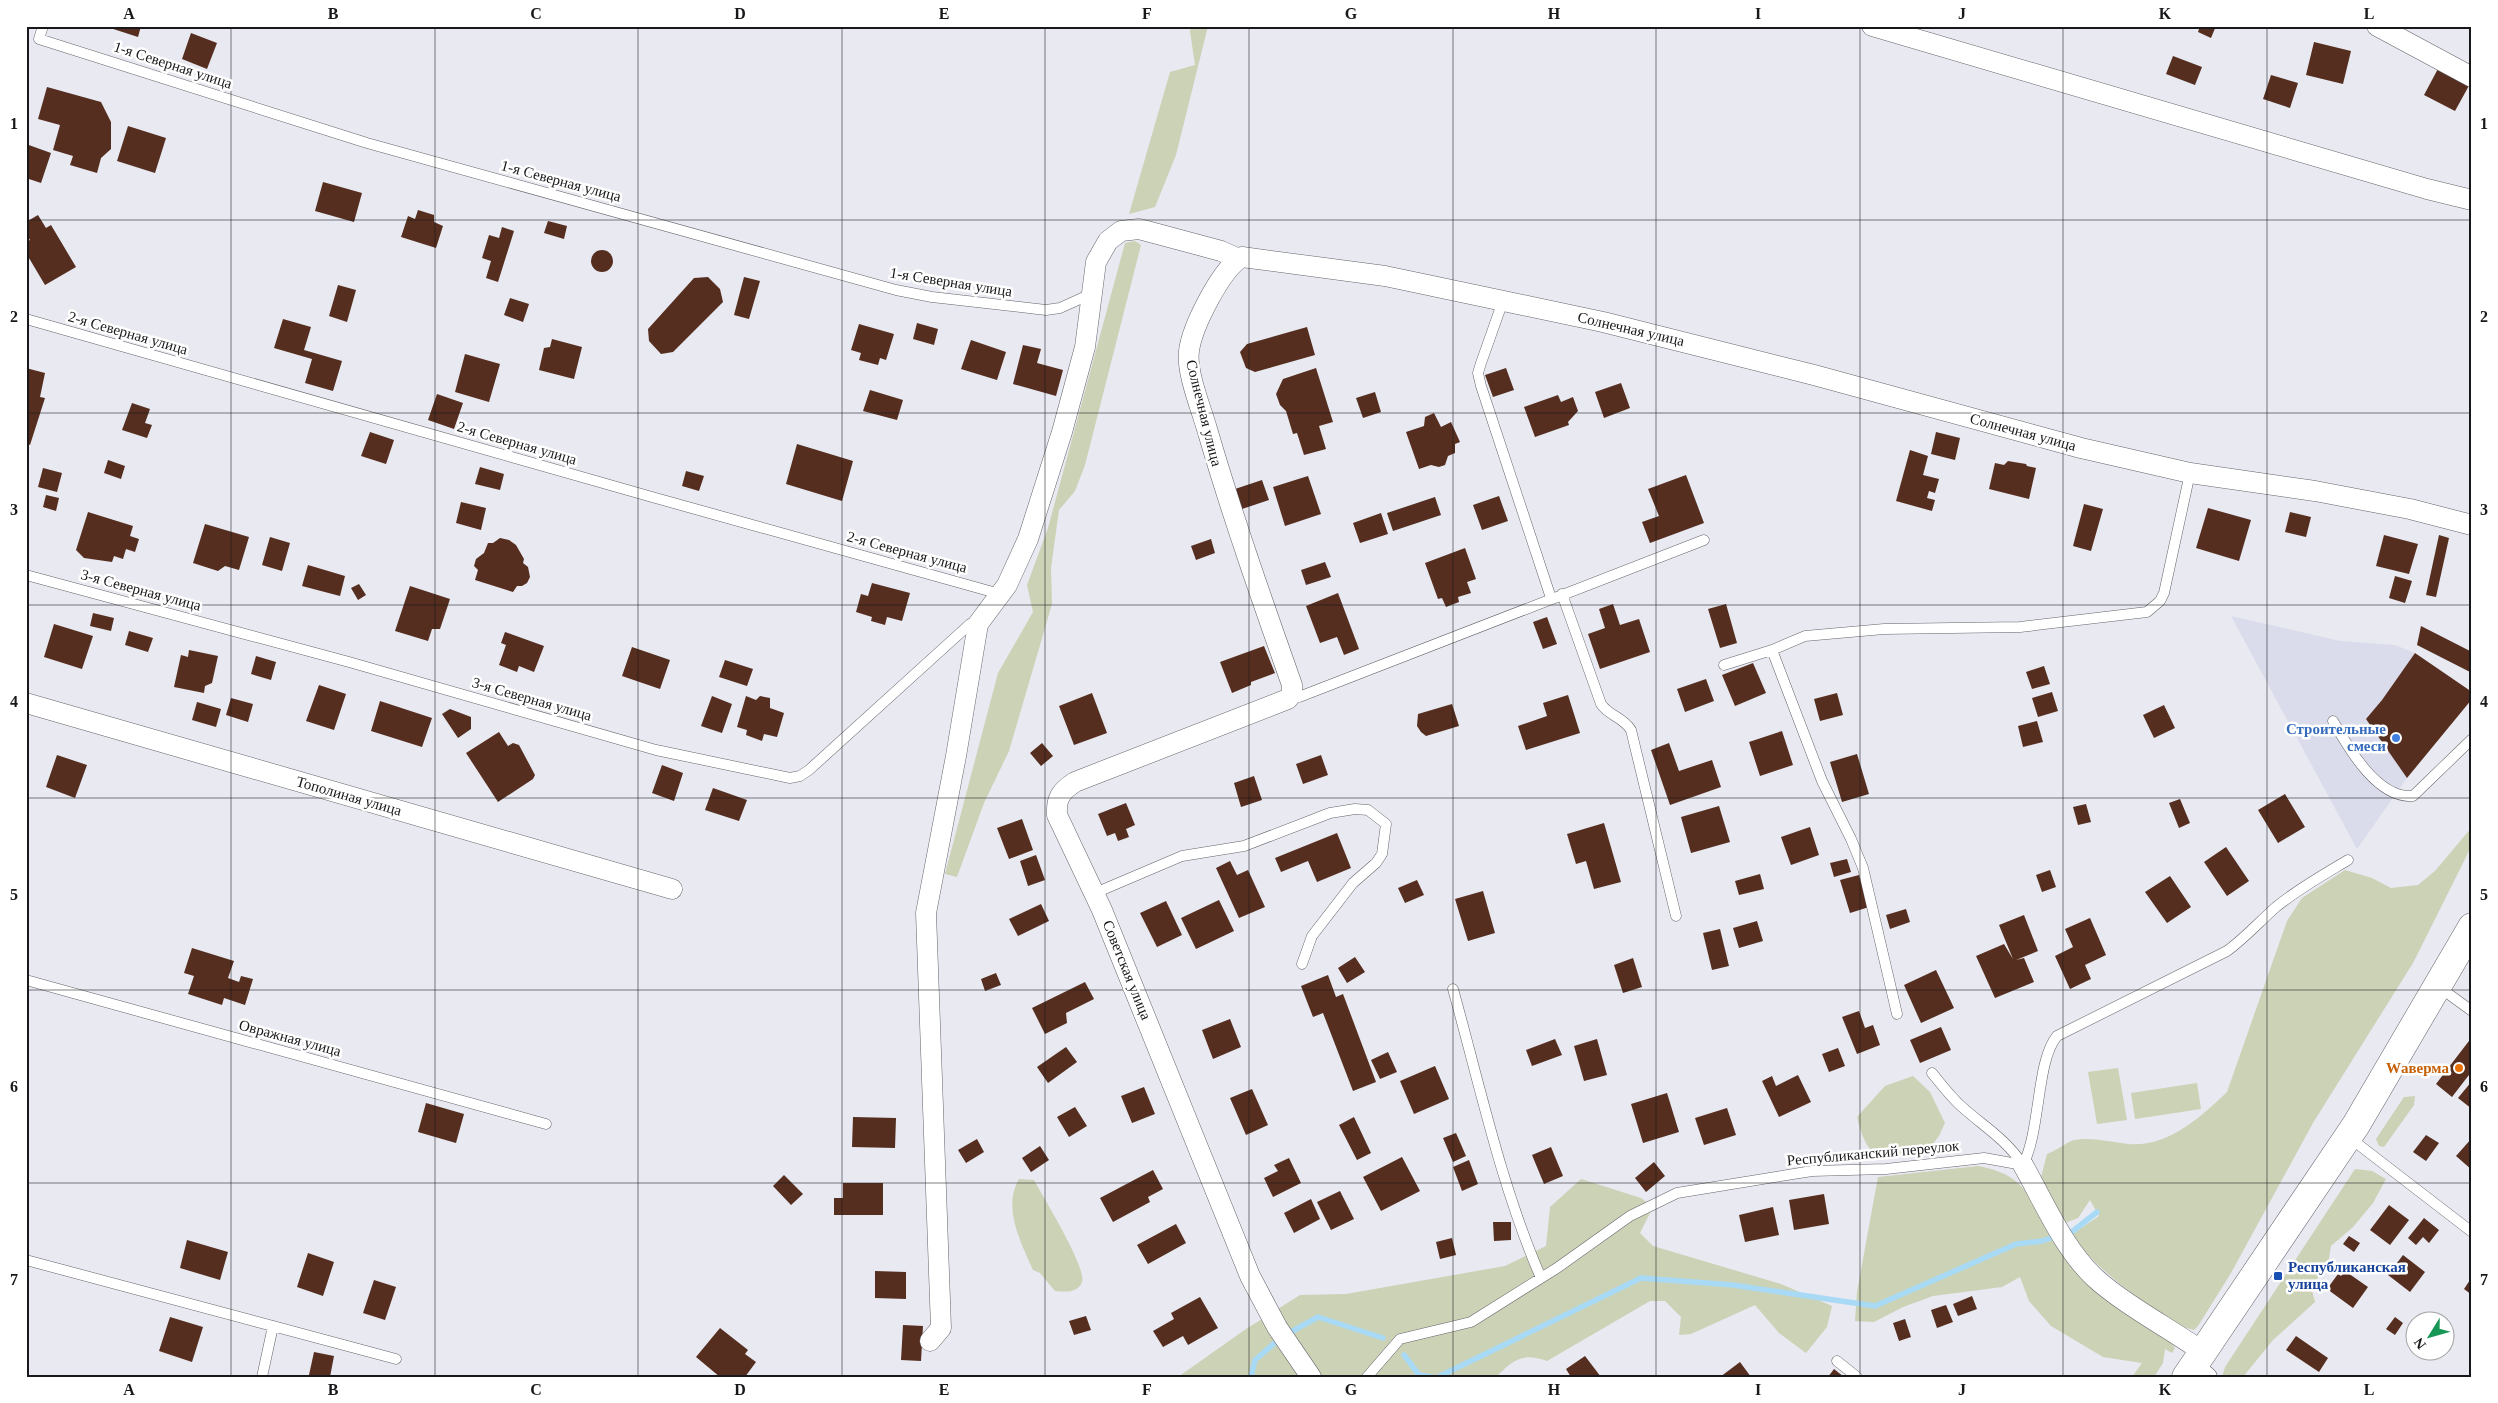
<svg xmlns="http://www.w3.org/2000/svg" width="2498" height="1403" font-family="Georgia,serif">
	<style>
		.built { fill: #dadceb }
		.green { fill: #ccd2b5 }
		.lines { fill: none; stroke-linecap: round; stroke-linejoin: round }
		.stream { stroke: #a9daf5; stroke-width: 5.5 }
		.building { fill: #552e1f }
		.lane-casing { stroke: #64646b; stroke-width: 11 }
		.street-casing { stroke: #64646b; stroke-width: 21 }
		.secondary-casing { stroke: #64646b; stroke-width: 29 }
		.lane { stroke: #fff; stroke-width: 10 }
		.street { stroke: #fff; stroke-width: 20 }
		.secondary { stroke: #fff; stroke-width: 28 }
		.grid { fill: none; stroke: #18181b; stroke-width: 1; stroke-opacity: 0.55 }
		.shop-dot { fill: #3f7fe0; stroke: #fff; stroke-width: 2 }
		.food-dot { fill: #e8710a; stroke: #fff; stroke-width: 2 }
		.transit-dot { fill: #1a4fb4; stroke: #fff; stroke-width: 2 }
		.labels { text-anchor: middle; stroke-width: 5; stroke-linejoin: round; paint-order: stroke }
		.street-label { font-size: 15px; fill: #18181b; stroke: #fff }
		.shop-label { font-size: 15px; font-weight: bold; fill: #366cbe; stroke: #fff; text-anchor: end }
		.food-label { font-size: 15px; font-weight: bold; fill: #c56008; stroke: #fff; text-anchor: end }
		.transit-label { font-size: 15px; font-weight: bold; fill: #164399; stroke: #fff; text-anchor: start }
		.neatline { fill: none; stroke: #18181b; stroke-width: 2 }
		.grid-label { font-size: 16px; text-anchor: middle; font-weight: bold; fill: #18181b }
	</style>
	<rect width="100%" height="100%" fill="#e8e9f1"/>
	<path class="built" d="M2231,616l109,25 55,4 20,8 -33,47 25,78 -50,71z"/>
	<path class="green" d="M1192,26h16l-32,129 -21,52 -26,7 41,-142 25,-7 -5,-34z
		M1135,241l6,4 -56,220 -10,26 -16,19 -8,58 1,36 -43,147 -25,52 -27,74 -12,-3 53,-201 35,-61 -6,-27 21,-57 77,-285z
		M2472,827v18l-59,118 -100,160 -82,150 -33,53 -4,4 -14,-4c-40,-26 -80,-53 -109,-91l28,-19 -9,-16 -12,18 -13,5 -25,-42 7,-27c9,-3 20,-12 27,-14 17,-3 37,2 54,4 39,4 73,-27 99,-52l60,-171 15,-23 43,-28 27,8 19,10 27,-3 17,-14z
		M2118,1068l9,52 -30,4 -9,-52z
		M1913,1076l17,16 15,31 -6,13 -14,18c-42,7 -57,10 -68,-37l28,-31z
		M2197,1083l4,26 -66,10 -4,-26z
		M2415,1096l-1,9 -30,42 -5,-1 -3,-7 28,-42z
		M1978,1166c31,6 43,15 59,42l133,133 5,7 -3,5 -7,-4 -2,14 -9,14h-22l10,-14 -39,-6 -52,-31 -22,-25 -9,-24 -18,10 -69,9 -30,11 -29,15 -19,-1 2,-29 21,-115z
		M2355,1169l17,2 14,8 -13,24 -20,24 -22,19 -3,18 -17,23 4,15 -42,38 -30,37h-21l3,-10z
		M1019,1179l15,1c9,17 53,88 48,102 -4,11 -17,10 -27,9l-15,-18 -7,-3c-12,-27 -31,-63 -14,-91z
		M1581,1179l60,19 12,9 -13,26 13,13 128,38 51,22 -5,21 -21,26 -27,-20 -24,-28 -64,29 -12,1 2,-18 -16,-16h-15l-103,60c-25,-9 -34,-1 -51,16h-318l68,-48 54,-34 46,-1 159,-28 41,-20 4,-39z"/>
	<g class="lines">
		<path class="stream" d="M2066,1233l7,-2 24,-19
			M1289,1333l29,-16 65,21
			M1404,1355l15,20 13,2
			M1251,1377l4,-17 22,-19
			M1438,1377l203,-99 92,7 142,21 141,-62 26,-3 15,-5"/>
	</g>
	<path class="building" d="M104,26h37l-3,11z
		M2200,26h16l-5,12 -13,-6z
		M191,33l26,10 -10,26 -25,-10z
		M2314,42l37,9 -8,33 -37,-9z
		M2173,56l29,11 -7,18 -29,-11z
		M2440,65l31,17 -16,29 -31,-16z
		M2271,75l27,8 -8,25 -27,-9z
		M47,87l54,15 10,20v27l-10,9 -4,15 -27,-8 3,-9 -20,-6 7,-25 -22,-6z
		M128,126l38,12 -11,35 -38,-12z
		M26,144l25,9 -10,30 -15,-5z
		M323,182l39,11 -8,29 -39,-11z
		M418,210l16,5v7l9,4 -7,22 -35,-11 7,-21 7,3z
		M38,215l8,13 5,-3 25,42 -31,18 -19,-32v-11l4,-2 -4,-7v-11z
		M548,221l19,5 -3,13 -20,-6z
		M502,227l12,4 -16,51 -12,-4 5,-17 -9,-3 7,-23 10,3z
		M591 261a11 11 0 1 1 22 0a11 11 0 1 1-22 0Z
		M708,277l12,12 3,13 -50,50 -12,2 -12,-13 -1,-12 46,-51z
		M744,277l16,4 -11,38 -15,-4z
		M338,285l18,5 -9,32 -18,-6z
		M510,298l19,6 -6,18 -19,-7z
		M283,319l28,8 -7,23 38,11 -9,30 -28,-8 7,-24 -38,-11z
		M917,323l21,6 -4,16 -21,-6z
		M859,324l35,10 -8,26 -6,-2 -2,7 -19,-5 2,-7 -10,-3z
		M1307,327l8,28 -60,17 -9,-4 -6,-16 7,-8z
		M552,339l30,8 -8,32 -35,-9 5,-22 6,-1z
		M971,340l35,12 -9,28 -36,-11z
		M1023,345l18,4 -4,14 26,7 -7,26 -43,-12z
		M465,354l35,10 -11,38 -34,-10z
		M26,368l19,5 -5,24 5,1 -15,47 -4,-2z
		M1316,368l17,54 -14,4 7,23 -22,6 -7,-22 -4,1 -7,-23 -6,-6 -4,-11 7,-15z
		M1506,368l8,22 -21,7 -8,-22z
		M1621,383l9,25 -26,10 -9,-26z
		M870,390l33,10 -6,20 -34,-9z
		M1375,392l6,20 -18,6 -7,-20z
		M437,394l26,9 -9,26 -26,-9z
		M1558,395l3,7 12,-5 5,14 -10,11 1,3 -34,12 -11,-30z
		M132,403l18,6 -5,14 7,2 -5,13 -25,-8z
		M1434,413l7,14 10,-5 9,20 -5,2v9l-7,3 -3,9 -6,2 -8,-2 -12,4 -13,-37 18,-6 1,-9z
		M370,432l24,8 -8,24 -25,-8z
		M1936,432l24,6 -5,22 -24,-6z
		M797,444l56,17 -11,40 -56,-17z
		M1910,450l18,6 -5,19 16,4 -4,14 -6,-2 -2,7 8,2 -3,11 -36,-10z
		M108,460l17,6 -4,13 -17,-6z
		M2008,461l18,3 1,2 9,2 -7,31 -40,-10 6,-26 9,2z
		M480,467l24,7 -4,16 -25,-6z
		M43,468l19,5 -5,19 -19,-5z
		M686,471l18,5 -5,15 -17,-5z
		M1686,475l18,48 -54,20 -8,-21 17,-6 -11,-27z
		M1308,476l13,38 -36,12 -12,-39z
		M1262,480l7,20 -27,9 -7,-20z
		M46,495l13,3 -3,13 -13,-4z
		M1499,496l9,25 -26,9 -9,-25z
		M1435,497l6,18 -48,16 -6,-18z
		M461,502l25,6 -5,22 -25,-7z
		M2084,504l19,5 -12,42 -18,-5z
		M2208,508l43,12 -12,41 -43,-13z
		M88,512l45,14 -3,10 9,3 -4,13 -9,-3 -3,10 -9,-3 -2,6 -28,-4 -8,-8z
		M2290,512l21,5 -5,20 -21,-5z
		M1381,513l7,21 -28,9 -7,-20z
		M205,524l44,13 -10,33 -14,-4 -7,5 -25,-8z
		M2384,535l34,9 -9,30 -33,-8z
		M2439,535l10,3 -13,59 -10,-2z
		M270,537l20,6 -8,28 -20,-6z
		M500,538l9,2 7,5 8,14 -1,4 5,4 2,10 -3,6 -5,3h-5l-4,6 -38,-12 3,-10 -4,-4 2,-7 8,-6 4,-10h5z
		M1211,539l4,14 -19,7 -5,-14z
		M1465,548l11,31 -9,3 4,11 -13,4 1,5 -13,5 -4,-9 -4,1 -13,-36z
		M1325,562l6,15 -25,8 -5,-15z
		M308,565l37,11 -5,20 -38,-10z
		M2395,576l17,5 -7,22 -16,-5z
		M872,583l38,10 -8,28 -15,-4 -2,8 -14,-4 1,-4 -16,-5 5,-18 7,2z
		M359,584l7,11 -8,5 -7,-12z
		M410,586l40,13 -10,30h-8l-4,12 -33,-10z
		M1338,593l21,56 -15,6 -7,-18 -17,6 -14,-37z
		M1613,604l7,21 19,-6 11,33 -50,17 -12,-35 17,-6 -6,-19z
		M1726,604l11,39 -17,5 -12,-39z
		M93,613l21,5 -3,13 -21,-5z
		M1547,617l10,27 -14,5 -10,-27z
		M54,624l39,12 -11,33 -38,-12z
		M2421,626l51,26v21l-55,-28z
		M129,631l24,7 -5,14 -23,-7z
		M505,632l39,14 -10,26 -15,-6 -2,6 -18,-7 7,-20 -5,-2z
		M1264,646l11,27 -24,9v3l-19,8 -12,-31z
		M632,647l38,13 -10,29 -38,-13z
		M189,650l29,6 -6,27 -7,3 -1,7 -30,-6 7,-32 7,2z
		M2415,653l57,39v7l-65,79 -41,-59 16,-19z
		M256,656l20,6 -5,18 -20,-6z
		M725,660l28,9 -6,17 -28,-9z
		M1753,663l13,30 -31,13 -13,-31z
		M2044,666l6,18 -18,5 -6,-17z
		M1706,679l8,22 -29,11 -8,-23z
		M319,685l27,9 -12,36 -28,-9z
		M2052,692l6,19 -20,6 -6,-19z
		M1092,693l15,40 -33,12 -15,-39z
		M1837,693l6,22 -23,6 -6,-22z
		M1568,695l12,38 -54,17 -8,-24 29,-10 -4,-13z
		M712,696l20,8 -10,29 -21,-7z
		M746,696l10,4 4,-4 10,2v10l14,5 -7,24 -13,-3 -2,7 -16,-6 1,-5 -10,-3z
		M231,698l22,6 -5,18 -22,-7z
		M380,701l52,17 -10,29 -51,-16z
		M197,702l24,7 -5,18 -24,-7z
		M1452,704l7,22 -33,10 -5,-4 -4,-6 1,-12z
		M2164,705l11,23 -21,10 -11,-23z
		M450,709l21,8v12l-13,9 -16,-24z
		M2037,721l6,21 -20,5 -5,-21z
		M1782,731l11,34 -33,11 -11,-34z
		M499,732l9,14 5,-3 6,2 16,30 -2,4 -35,23 -32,-49z
		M1042,743l11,13 -12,10 -11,-13z
		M1669,743l10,28 33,-11 9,27 -51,18 -19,-55z
		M1857,754l12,40 -27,8 -12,-40z
		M57,755l30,10 -12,33 -29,-11z
		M1321,755l7,20 -25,9 -7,-20z
		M662,765l21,8 -9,28 -22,-8z
		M1254,776l8,24 -21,7 -7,-24z
		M713,788l34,12 -8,21 -34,-11z
		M2285,794l20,33 -27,16 -20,-33z
		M2180,799l10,24 -11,5 -10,-25z
		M1126,803l9,22 -9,4 3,8 -11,4 -3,-8 -8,3 -9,-22z
		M2086,804l5,18 -13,3 -5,-18z
		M1719,806l11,36 -39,11 -10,-36z
		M1022,819l11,31 -24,9 -12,-31z
		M1604,823l17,59 -27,7 -8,-28 -10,3 -9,-30z
		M1810,827l9,28 -28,10 -10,-28z
		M1337,833l14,35 -34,14 -9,-21 -27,11 -6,-14z
		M2226,847l23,34 -22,15 -23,-34z
		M1036,855l9,25 -17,6 -8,-25z
		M1847,859l4,13 -17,5 -4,-14z
		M1230,861l7,14 11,-5 17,37 -26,11 -23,-50z
		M2050,870l6,17 -14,5 -6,-17z
		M1760,874l4,15 -25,6 -4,-14z
		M1859,875l10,32 -19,6 -10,-33z
		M2170,876l21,31 -24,16 -22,-31z
		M1417,880l7,15 -19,8 -7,-15z
		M1483,891l12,42 -27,8 -13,-42z
		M1219,900l15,31 -38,18 -15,-31z
		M1166,901l16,34 -25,12 -17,-34z
		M1041,904l8,17 -31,15 -9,-17z
		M1906,909l4,13 -20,7 -4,-14z
		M2024,915l14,36 -22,9 8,-2 10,24 -39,16 -19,-42 28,-12 9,15 -14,-34z
		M2090,918l16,37 -21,10 6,14 -21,10 -15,-33 18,-9 -8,-18z
		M1757,921l6,20 -24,7 -6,-20z
		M1720,929l9,37 -17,4 -9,-37z
		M192,948l42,13 -6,17 11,4 2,-6 12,3 -8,26 -21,-7 -2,7 -34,-11 6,-18 -10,-3z
		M1355,957l10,15 -18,11 -9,-15z
		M1633,958l9,29 -19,6 -9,-28z
		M1936,970l18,38 -33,15 -17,-38z
		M996,973l5,12 -16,6 -4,-12z
		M1328,975l8,22 7,-3 33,88 -23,9 -30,-78 -10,4 -12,-31z
		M1085,982l9,17 -28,14 1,10 -22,11 -13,-26z
		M1859,1011l6,17 8,-3 7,20 -23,9 -15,-37z
		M1230,1019l11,28 -28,12 -11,-29z
		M1941,1027l10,23 -31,13 -10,-23z
		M2472,1037v34l-20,26 -16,-13z
		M1555,1039l7,16 -30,11 -6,-16z
		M1597,1039l10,36 -23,6 -10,-35z
		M1066,1047l11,15 -29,21 -11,-16z
		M1838,1048l7,18 -16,6 -7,-18z
		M1388,1052l9,20 -17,7 -9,-19z
		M1435,1066l14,33 -35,15 -14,-33z
		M1798,1075l13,27 -32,15 -17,-36 10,-5 4,10z
		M2472,1081v28l-14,-11z
		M1144,1087l11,27 -23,9 -11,-27z
		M1252,1089l16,36 -22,10 -16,-37z
		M1667,1093l12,39 -36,11 -12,-39z
		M426,1103l38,11 -8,29 -38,-11z
		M1075,1107l12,19 -18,11 -12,-20z
		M1727,1108l9,27 -32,10 -9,-27z
		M853,1117l43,1 -1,30 -43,-1z
		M1354,1117l17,36 -14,7 -18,-35z
		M1456,1133l10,23 -13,6 -10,-24z
		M2426,1135l13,8 -13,18 -13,-9z
		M2472,1138v32l-16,-14z
		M977,1139l7,13 -18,11 -8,-13z
		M1040,1146l9,14 -18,12 -9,-14z
		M1551,1147l12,29 -19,8 -12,-29z
		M1402,1157l18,34 -39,20 -18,-34z
		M1289,1158l12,25 -28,14 -9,-19 14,-7 -4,-6z
		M1469,1160l9,24 -16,7 -9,-24z
		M1654,1162l11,14 -19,16 -11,-14z
		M1153,1170l10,19 -15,8 2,5 -37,20 -13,-24z
		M784,1175l19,19 -12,11 -18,-19z
		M843,1183h40v32h-49v-17h9z
		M1340,1191l14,28 -23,11 -14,-28z
		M1824,1194l5,30 -35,6 -5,-30z
		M1311,1199l9,20 -26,14 -10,-20z
		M2389,1205l20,15 -19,25 -20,-15z
		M1773,1207l6,28 -34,7 -6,-27z
		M2424,1218l15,12 -10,13 -6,-6 -7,8 -8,-7z
		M1493,1222h18v18l-17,1z
		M1176,1224l10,19 -38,21 -11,-19z
		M2349,1236l11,7 -6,9 -11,-8z
		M1452,1238l4,17 -16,4 -4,-17z
		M187,1240l41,12 -8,28 -40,-12z
		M308,1253l26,9 -11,34 -26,-9z
		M2403,1255l22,17 -15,20 -22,-17z
		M875,1271l31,1v27l-31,-1z
		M2345,1271l23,16 -15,21 -26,-19 11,-15 3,2z
		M2472,1277v18l-8,-6z
		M374,1280l22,7 -11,33 -22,-7z
		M1972,1296l5,13 -19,7 -5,-12z
		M1200,1297l18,31 -30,17 -5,-9 -20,11 -10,-16 21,-12 -3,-6z
		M1946,1305l7,17 -16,6 -6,-18z
		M1086,1316l5,14 -17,5 -5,-14z
		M170,1317l33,10 -11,35 -33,-11z
		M2395,1317l8,6 -8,12 -9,-6z
		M1905,1319l6,18 -12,4 -6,-18z
		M903,1325l20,1 -2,35 -20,-1z
		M720,1328l28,22 -3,4 11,8 -11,15h-25l-24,-20z
		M2296,1336l32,22 -9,14 -33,-22z
		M314,1352l20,4 -4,21 -21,-2z
		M1585,1356l16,21h-30l-5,-8z
		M1740,1362l11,15h-31z
		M1834,1369l10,8h-16z"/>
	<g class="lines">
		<defs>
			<path id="lane" d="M43,26l-4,13 328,104 529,147 36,7 114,13 14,-2 33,-15
				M1503,301l-22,62 -3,10 3,13 70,212
				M26,319l626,178 348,97
				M26,575l323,87 307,88 134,28 10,-2 9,-6 161,-146 9,-4
				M1562,594l39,110c8,12 22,13 30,26l45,186
				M1772,650l50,131 29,58 12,29 34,146
				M1724,665l48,-15 33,-14 79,-7 136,-2 127,-15 13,-11 4,-8 26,-120
				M1290,699l9,-2 405,-157
				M2333,721c15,26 44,78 80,75l59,-57
				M1095,893l87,-37 62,-10 86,-33 25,-4 13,1 18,14 -4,30 -6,9 -23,20 -41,53 -10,28
				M26,980l520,144
				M2439,987l33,24
				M1453,989c27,97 48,197 88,289
				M1932,1073c9,11 18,23 29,33 22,20 45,33 62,59
				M2350,1138l122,94
				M2023,1165c18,-35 13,-104 34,-129l170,-85c18,-13 32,-29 49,-44 22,-18 47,-32 72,-47
				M26,1260l370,99
				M1837,1361l20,16
				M262,1377l11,-51
				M1367,1377l33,-38 71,-17 86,-54 73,-52 47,-23 135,-22 74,-2 98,-11 39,7"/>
			<path id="street" d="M1872,26l555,163 45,11
				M2377,26l95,51
				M26,703l646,186
				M2023,1165c21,37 40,83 72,113 30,27 74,50 108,74
				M930,1341l11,-13 -15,-415 30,-157 22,-132 29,-39 21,-46 34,-107 23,-85 11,-85 12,-21 13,-10 18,-2 82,22 18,8
				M2193,1366l14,11
				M1311,1377l-34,-50 -27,-51 -148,-366 -45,-95c-1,-17 4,-24 18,-33l213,-83 4,-6v-8c-30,-85 -60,-170 -85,-256 -6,-21 -21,-57 -18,-78 3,-24 32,-82 53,-94l143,19 218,46 211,53 267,73 109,25 125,18 95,18 62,16"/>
			<path id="secondary" d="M2186,1377l170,-252 116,-198"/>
		</defs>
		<use href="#lane" class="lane-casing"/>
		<use href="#street" class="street-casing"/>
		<use href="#secondary" class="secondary-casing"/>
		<use href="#lane" class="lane"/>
		<use href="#street" class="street"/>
		<use href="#secondary" class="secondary"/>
	</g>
	<path class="grid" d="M231,26v1351M435,26v1351M638,26v1351M842,26v1351M1045,26v1351M1249,26v1351M1453,26v1351M1656,26v1351M1860,26v1351M2063,26v1351M2267,26v1351M26,220h2446M26,413h2446M26,605h2446M26,798h2446M26,990h2446M26,1183h2446"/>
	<circle class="shop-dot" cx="2396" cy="738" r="5"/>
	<circle class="food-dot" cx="2459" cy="1068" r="5"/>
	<rect class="transit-dot" x="2273" y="1271" width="10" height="10" rx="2.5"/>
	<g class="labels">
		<g class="street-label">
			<text transform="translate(173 65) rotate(18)" y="5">1-я Северная улица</text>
			<text transform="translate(561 181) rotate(15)" y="5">1-я Северная улица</text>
			<text transform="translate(951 282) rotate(9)" y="5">1-я Северная улица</text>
			<text transform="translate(1631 329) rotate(13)" y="5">Солнечная улица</text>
			<text transform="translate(128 333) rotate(16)" y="5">2-я Северная улица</text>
			<text transform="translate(1204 413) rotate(76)" y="5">Солнечная улица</text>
			<text transform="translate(2023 432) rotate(15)" y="5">Солнечная улица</text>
			<text transform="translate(517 443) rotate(16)" y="5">2-я Северная улица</text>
			<text transform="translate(907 552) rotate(15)" y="5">2-я Северная улица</text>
			<text transform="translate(141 590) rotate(15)" y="5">3-я Северная улица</text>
			<text transform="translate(532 699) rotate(16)" y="5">3-я Северная улица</text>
			<text transform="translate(349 796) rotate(16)" y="5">Тополиная улица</text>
			<text transform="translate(1127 970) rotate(68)" y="5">Советская улица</text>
			<text transform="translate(290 1038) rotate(15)" y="5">Овражная улица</text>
			<text transform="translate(1873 1153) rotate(-5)" y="5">Республиканский переулок</text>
		</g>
		<g class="shop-label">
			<text x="2386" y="734">Строительные<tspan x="2386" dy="17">смеси</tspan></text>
		</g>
		<g class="food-label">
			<text x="2449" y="1073">Wаверма</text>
		</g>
		<g class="transit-label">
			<text x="2288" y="1272">Республиканская<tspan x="2288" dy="17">улица</tspan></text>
		</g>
	</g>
	<rect width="2498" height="1403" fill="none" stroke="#ffffff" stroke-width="55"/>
	<g transform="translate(2430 1336) rotate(233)"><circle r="24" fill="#ffffff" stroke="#a3a3a4"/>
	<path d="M0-4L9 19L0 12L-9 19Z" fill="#169755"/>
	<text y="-8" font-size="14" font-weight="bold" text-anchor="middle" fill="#18181b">N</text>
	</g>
	<rect x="28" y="28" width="2442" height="1348" class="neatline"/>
	<g class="grid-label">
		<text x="129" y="19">A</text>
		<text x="333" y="19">B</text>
		<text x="536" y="19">C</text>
		<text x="740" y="19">D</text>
		<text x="944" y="19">E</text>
		<text x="1147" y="19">F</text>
		<text x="1351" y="19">G</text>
		<text x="1554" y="19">H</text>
		<text x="1758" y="19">I</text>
		<text x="1962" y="19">J</text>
		<text x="2165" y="19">K</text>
		<text x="2369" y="19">L</text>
		<text x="14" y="129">1</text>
		<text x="2484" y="129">1</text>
		<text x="14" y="322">2</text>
		<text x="2484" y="322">2</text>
		<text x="14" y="515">3</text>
		<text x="2484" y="515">3</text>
		<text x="14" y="707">4</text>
		<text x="2484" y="707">4</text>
		<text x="14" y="900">5</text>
		<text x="2484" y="900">5</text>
		<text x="14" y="1092">6</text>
		<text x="2484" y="1092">6</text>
		<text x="14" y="1285">7</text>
		<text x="2484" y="1285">7</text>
		<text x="129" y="1395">A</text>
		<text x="333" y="1395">B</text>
		<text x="536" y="1395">C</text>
		<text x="740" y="1395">D</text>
		<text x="944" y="1395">E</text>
		<text x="1147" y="1395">F</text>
		<text x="1351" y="1395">G</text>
		<text x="1554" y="1395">H</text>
		<text x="1758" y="1395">I</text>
		<text x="1962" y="1395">J</text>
		<text x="2165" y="1395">K</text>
		<text x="2369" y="1395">L</text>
	</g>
</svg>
